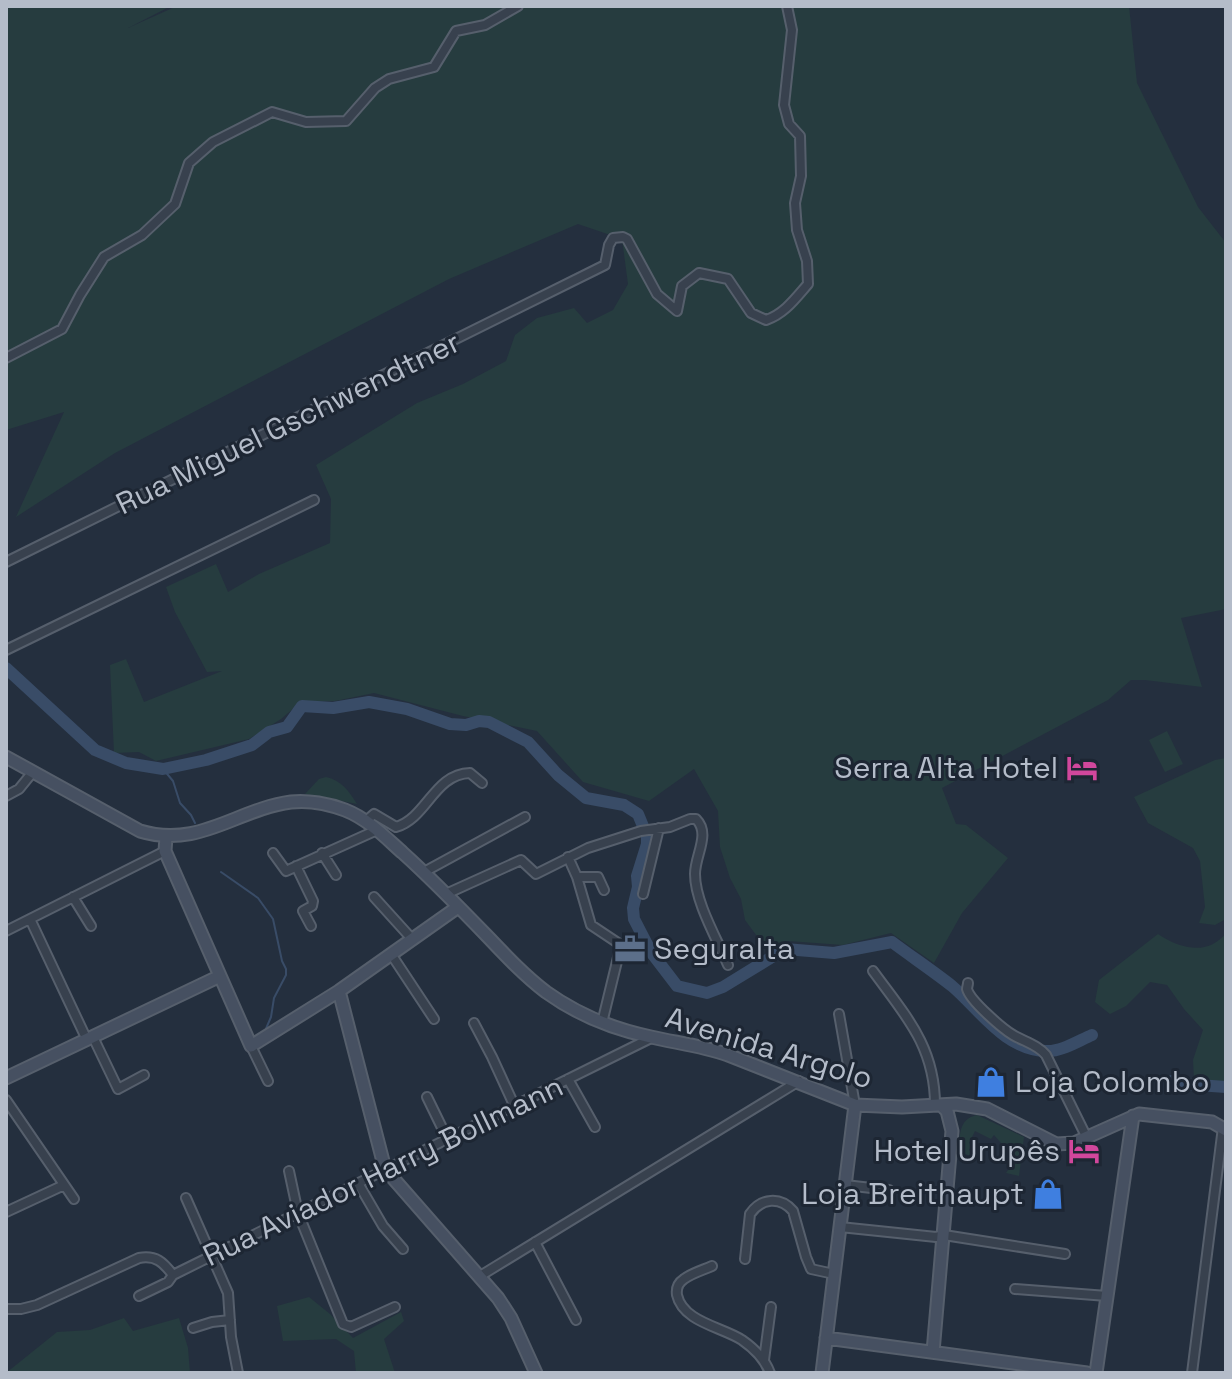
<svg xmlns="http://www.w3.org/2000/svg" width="1232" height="1379" font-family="'Space Grotesk',sans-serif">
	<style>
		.green { fill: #263c3f }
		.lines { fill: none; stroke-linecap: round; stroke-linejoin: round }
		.stream { stroke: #394c67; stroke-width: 2 }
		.river { stroke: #394c67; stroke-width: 12 }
		.street-casing { stroke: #565f6c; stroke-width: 12 }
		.secondary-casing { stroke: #565f6c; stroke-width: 15 }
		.street { stroke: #38414e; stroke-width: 8 }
		.secondary { stroke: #465061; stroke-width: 11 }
		.labels { text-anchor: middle; stroke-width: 6; stroke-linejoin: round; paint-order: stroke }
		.street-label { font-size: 30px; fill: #b4bcc9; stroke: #1d2633 }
		.poi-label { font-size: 30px; fill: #b4bcc9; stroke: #1d2633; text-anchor: end }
	</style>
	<rect width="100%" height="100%" fill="#242f3e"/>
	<path class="green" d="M6,6h165l-43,22 49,-22h952l8,77 61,124 28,36v366l-45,9 21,69 -57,-7h-14l-23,20 -166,88 14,36 10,1 42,33 -46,55 -28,50 -43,-30 -48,12 -55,-4 -17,5 -9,-3 -17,-23 -4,-21 -11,-21 -10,-31 -2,-36 -24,-42 -45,32 -66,-19 -46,-51 -74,-15 -89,-23 -39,8 -34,1 -20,17 -32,20 -93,22 -17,-9 -25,1 -4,-88 16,-6 18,43 78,-31 -15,1 -32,-60 -9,-25 50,-23 12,28 31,-18 71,-31 1,-44 -15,-34 101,-62 46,-19 43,-23 9,-26 22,-17 37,-10 13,15 26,-13 15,-26 -6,-45 -44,-15 -129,55 -334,174 -99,64 48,-105 -58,18z
		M1167,731l16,33 -18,8 -16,-32z
		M1226,758v143l-2,19 -9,5 -16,-2 6,-16 -5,-46 -7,-13 -45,-25 -14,-26 81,-37z
		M326,777c15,3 23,14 31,27l-52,-10 14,-15z
		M1226,933v149l-32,-2 -1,-20 10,-30 -19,-21 -17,-24 -17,-3 -24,24 -16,8 -15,-12 4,-22 59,-46c22,15 50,22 68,-1z
		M977,1115l47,22 -5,39 -13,-3 7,-10 -9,-7 4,-5 -14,-16 -3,4 -16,-8 -6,12 3,2 -3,5 2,2 -1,4 -11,-5c1,-15 -1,-32 18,-36z
		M309,1297l21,17 23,24 48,-26 3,9 -20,18 11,34h-39l-2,-22 -18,-12 -53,2 -6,-35z
		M124,1318l9,13 46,-13 9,30 2,25h-184l51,-41 33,-2z"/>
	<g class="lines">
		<path class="stream" d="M163,769l10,12 7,22 11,12 4,8
			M221,872l37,26 15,21 9,42 4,8v6l-12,23 -3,19 -6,14"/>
		<path class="river" d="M6,668l89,82 31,13 37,6 43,-9 46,-15 17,-13 18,-5 15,-21 31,2 36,-6 38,7 43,15 16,1 13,-4 10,1 39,20 30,33 28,23 38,7 14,9 9,22v8l-10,32 1,11 -5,21 1,11 17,33 26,34 30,7 16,-6 62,-38 49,4 58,-11c20,15 41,29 60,44 28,24 53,64 94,65 15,1 32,-10 46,-16
			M1172,1081l11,3 43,3"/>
		<defs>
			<path id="street" d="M6,358l56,-29 18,-34 24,-38 38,-22 33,-31 14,-41 24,-21 59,-30 34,10 40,-1 29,-33 14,-9 45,-12 22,-36 29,-6 33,-19
				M6,562l599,-297 4,-20 4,-7 10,-1 4,2 30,55 20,17 5,-25 17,-13 29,6 23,34 15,7c18,-6 29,-21 42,-36l-1,-23 -10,-31 -2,-27 6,-27 -1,-40 -11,-12 -5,-19 8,-75 -5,-24
				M6,650l308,-150
				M6,796l13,-7 13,-16
				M366,821l8,-7 22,13c31,-9 38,-53 74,-54l12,10
				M273,853l13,18 91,-41
				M322,853l14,22
				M568,857l9,20 14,48 30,20 -19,78
				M296,866l17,35 -1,5 -9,5 8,15
				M424,872l101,-55
				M577,877h21l6,13
				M446,894l75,-34 15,14 52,-26 53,-17 29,-4 20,-8h6c15,15 -1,36 -1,55 0,28 22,65 33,91
				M643,894l16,-66
				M73,897l18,29
				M374,897l38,42
				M30,919l57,121
				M6,931l159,-80
				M391,954l43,65
				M873,971c32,44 62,75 62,134
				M968,983c0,2 -1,4 -1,6 3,12 36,40 46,46 12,7 25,10 33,20l41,83
				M839,1014l16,91
				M474,1023l18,34 22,48
				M93,1037l25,52 26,-14
				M251,1046l17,35
				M568,1079l27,48
				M427,1097l20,41
				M6,1100l68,99
				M289,1171l9,42 45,111 8,3 44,-20
				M358,1183l25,43 20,23
				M845,1185l44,5
				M186,1198l42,95 3,44 7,36
				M6,1212l58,-27
				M840,1227l96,10 8,-2 121,19
				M535,1242l41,78
				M745,1259l5,-45c11,-16 30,-18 43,-3l13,46 5,12 23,5
				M712,1266c-9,4 -20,7 -28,13 -6,4 -8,9 -7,16 6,27 45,32 65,45 13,9 23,19 28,33
				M480,1276l319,-195
				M1015,1289l92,7
				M139,1296l29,-14 5,-7 478,-237
				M6,1309h15l16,-4 102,-47c17,-3 24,4 34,17
				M193,1328l19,-6 18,-2
				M764,1360l7,-53
				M1192,1373l31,-246"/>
			<path id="secondary" d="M6,757l134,74c59,18 97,-22 151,-29 17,-2 38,2 54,8 23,9 40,27 58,43 30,27 58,56 86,85 18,19 36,38 57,54 32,23 67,37 105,45 26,6 52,9 77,18l127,50 47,2 54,-3 31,5 69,35 18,-1 65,-29 73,8 14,8
				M166,837l-1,14 86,195 88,-55 119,-84
				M339,991l46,178 113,129 13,20 25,55
				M6,1078l214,-102
				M826,1338l261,35
				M933,1352l19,-221 -5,-20 -6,-6
				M822,1373l33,-268
				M1096,1373l37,-257"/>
		</defs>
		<use href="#street" class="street-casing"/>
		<use href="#secondary" class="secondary-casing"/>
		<use href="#street" class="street"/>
		<use href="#secondary" class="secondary"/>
	</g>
	<defs>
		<symbol id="hotel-bare" viewBox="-9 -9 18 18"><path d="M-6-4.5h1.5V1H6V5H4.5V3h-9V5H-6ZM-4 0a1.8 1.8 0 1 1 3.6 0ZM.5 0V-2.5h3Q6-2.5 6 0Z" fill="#d1479c" stroke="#1d2633" stroke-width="2.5" paint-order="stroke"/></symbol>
		<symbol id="office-bare" viewBox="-9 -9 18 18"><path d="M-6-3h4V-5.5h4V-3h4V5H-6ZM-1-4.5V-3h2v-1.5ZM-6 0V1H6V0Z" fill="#5c6f8a" stroke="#1d2633" stroke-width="2.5" paint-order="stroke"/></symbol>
		<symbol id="shop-bare" viewBox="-9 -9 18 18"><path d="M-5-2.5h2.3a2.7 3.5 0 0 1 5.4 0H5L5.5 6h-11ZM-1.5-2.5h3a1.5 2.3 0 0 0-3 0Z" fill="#3f7fe0" stroke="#1d2633" stroke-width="2.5" paint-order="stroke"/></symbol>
	</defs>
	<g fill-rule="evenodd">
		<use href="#hotel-bare" x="1060" y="746" width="44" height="44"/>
		<use href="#office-bare" x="608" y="927" width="44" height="44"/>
		<use href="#shop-bare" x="969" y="1060" width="44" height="44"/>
		<use href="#hotel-bare" x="1062" y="1129" width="44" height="44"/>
		<use href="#shop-bare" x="1026" y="1172" width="44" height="44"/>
	</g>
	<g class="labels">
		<g class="street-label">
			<text transform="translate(288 423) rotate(-26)" y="10">Rua Miguel Gschwendtner</text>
			<text transform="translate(769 1048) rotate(17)" y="10">Avenida Argolo</text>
			<text transform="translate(383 1171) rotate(-26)" y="10">Rua Aviador Harry Bollmann</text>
		</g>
		<g class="poi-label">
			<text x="1058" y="778">Serra Alta Hotel</text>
			<text x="654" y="959" text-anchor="start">Seguralta</text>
			<text x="1015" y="1092" text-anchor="start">Loja Colombo</text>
			<text x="1060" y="1161">Hotel Urupês</text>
			<text x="1024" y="1204">Loja Breithaupt</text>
		</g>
	</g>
	<rect width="1232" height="1379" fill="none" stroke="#b4bcc9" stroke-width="16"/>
</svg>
